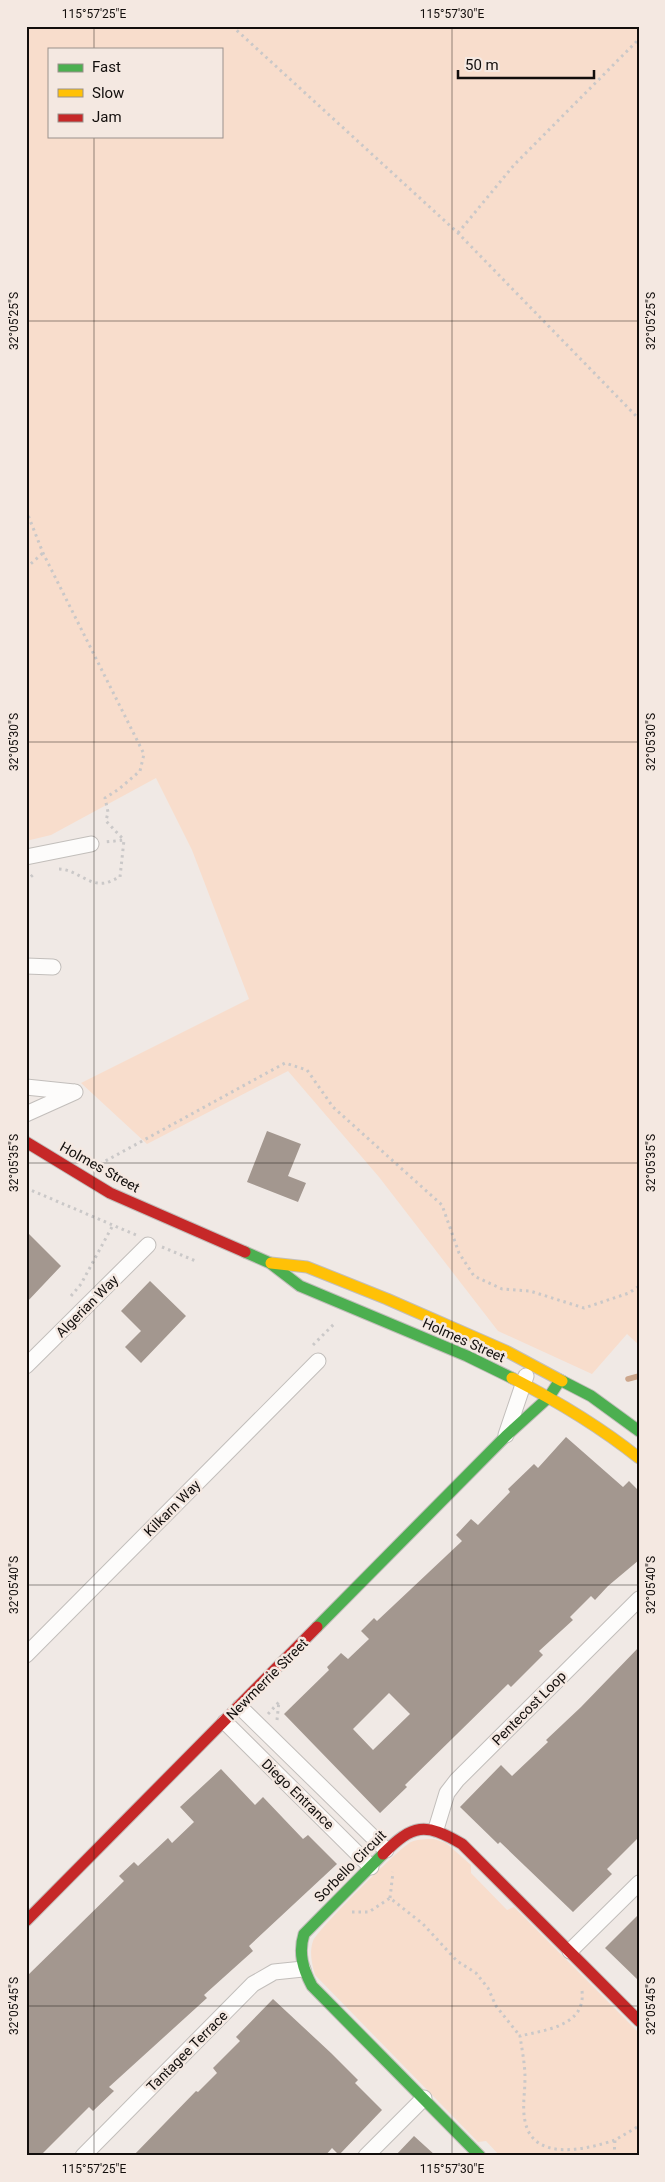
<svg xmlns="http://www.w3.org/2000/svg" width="665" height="2182" font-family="Roboto,sans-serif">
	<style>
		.green { fill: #f8ddcc; fill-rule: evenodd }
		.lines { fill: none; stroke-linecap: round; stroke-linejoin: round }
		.stream { stroke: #cca68c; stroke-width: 5.5 }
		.building { fill: #a3978f; fill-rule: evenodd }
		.street-casing { stroke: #c2bebb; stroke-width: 17 }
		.fast-casing { stroke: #c2bebb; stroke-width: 13 }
		.slow-casing { stroke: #c2bebb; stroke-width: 13 }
		.jam-casing { stroke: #c2bebb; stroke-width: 13 }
		.path { stroke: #cac8c8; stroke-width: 3; stroke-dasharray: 2.5 4; stroke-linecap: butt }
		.street { stroke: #fdfcfb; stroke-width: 15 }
		.fast { stroke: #4caf50; stroke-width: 11 }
		.slow { stroke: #ffc107; stroke-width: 11 }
		.jam { stroke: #c62828; stroke-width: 11 }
		.ticks { fill: none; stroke: #120e0c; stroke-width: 1; stroke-opacity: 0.45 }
		.labels { text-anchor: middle; stroke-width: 5; stroke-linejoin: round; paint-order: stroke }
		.street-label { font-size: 14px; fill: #120e0c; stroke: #f4e8e1 }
		.neatline { fill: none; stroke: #120e0c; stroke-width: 2 }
		.ticks-label { font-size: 12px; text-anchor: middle; fill: #120e0c }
	</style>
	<rect width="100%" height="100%" fill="#f0e9e5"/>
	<path class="green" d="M26,26h613v1319l-12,-11 -35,40 -94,-43 -119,-154 -91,-106 -141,73 -66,-61 168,-84 -57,-149 -36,-72 -105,57 -25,6zM49,49h172v87h-172z
		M434,1839l12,4 25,22v8l36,37 7,-3 125,126v123h-139l-14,-15 -8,1 -163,-167c-3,-11 -6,-22 -2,-34 5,-12 85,-92 98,-99 7,-3 15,-3 23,-3z"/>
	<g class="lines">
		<path class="stream" d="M628,1379l11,-3"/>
	</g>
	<path class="building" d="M267,1131l34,13 -13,32 18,7 -8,19 -51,-20z
		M26,1231l35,35 -35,37z
		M150,1281l36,35 -45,47 -16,-16 16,-16 -20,-20z
		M566,1437l57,50 6,-6 10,10v69l-31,26 -13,14 -4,-4 -21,21 3,3 -34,31 4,4 -32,32 -3,-3 -103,101 2,2 -27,26 -96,-99 45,-44 -2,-3 14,-14 7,6 21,-20 -8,-8 13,-13 3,3 85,-80 -6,-6 15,-16 7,6 32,-33 -2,-3 26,-25 4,4zM389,1693l21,21 -37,36 -20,-21z
		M639,1647v190l-32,32 5,5 -39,38 -73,-70 -2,2 -38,-37 41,-42 11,11 36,-34 -2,-2 35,-33z
		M221,1769l34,36 8,-8 40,42 5,-4 29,29 -88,82 4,5 -49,44 3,3 -98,89 5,4 -21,20 -4,-4 -49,49h-14v-179l98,-96 -5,-5 15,-14 4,4 30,-28 4,5 22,-21 -14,-15z
		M639,1914v67l-34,-33z
		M273,1999l58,54 27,27 -3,3 27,27 -43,45 -7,-7 -7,8h-192l63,-65 2,1 19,-19 -4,-5 27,-27 -4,-4z
		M414,2136l22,20h-41z"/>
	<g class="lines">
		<defs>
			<path id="street" d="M26,857l65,-13
				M26,966l27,1
				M26,1087l48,5
				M26,1114l49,-22
				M26,1366l122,-121
				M506,1435l20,-59
				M26,1655l292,-294
				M240,1707l146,143
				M225,1722l146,145
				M436,1829l11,-36 10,-13 182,-181
				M570,1951l69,-68
				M83,2156l170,-172 21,-12 29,-3
				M366,2156l58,-58"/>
			<path id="fast" d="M245,1252l25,11 30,23 167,70 45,22
				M562,1381l29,15 48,35
				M317,1627l189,-191 43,-39 11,-17
				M383,1854l-79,80c-6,19 -1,35 8,52l168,170"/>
			<path id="slow" d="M271,1263l36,4 80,32 121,53 54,29
				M512,1378c45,23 87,48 127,80"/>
			<path id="jam" d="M26,1142l84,51 135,59
				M383,1854c30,-30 42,-32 79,-10l177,177
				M26,1921l291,-294"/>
		</defs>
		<use href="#street" class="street-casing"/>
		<use href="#fast" class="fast-casing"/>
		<use href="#slow" class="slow-casing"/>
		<use href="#jam" class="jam-casing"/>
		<path class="path" d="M232,26l226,207 181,186
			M26,28l3,-2
			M458,233l56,-68 125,-126
			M26,510l17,43 101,201 -4,17 -21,18 -14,9 3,14 -2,9 18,19
			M26,568l17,-15
			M59,869c16,0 30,17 46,14 5,-1 10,-4 15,-6l4,-37 -19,2
			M26,881l9,-8
			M100,1164l185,-101 22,7 26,37 109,98 17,48 15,23 28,13 28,2 54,17 45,-15 10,-7
			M26,1188l110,47
			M162,1247l36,15
			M71,1296l10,-12 32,-59
			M313,1345l22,-22
			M268,1714l11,-12
			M277,1720l2,-19
			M390,1898l3,-26
			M352,1912h17l21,-14 33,26 34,37 19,12 12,15 8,18 24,30
			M582,1991c4,35 -37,39 -62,45 2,14 5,28 5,42 0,15 -3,29 0,43 8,42 63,28 90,19
			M614,2156l1,-16 24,-14"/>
		<use href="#street" class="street"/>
		<use href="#fast" class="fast"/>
		<use href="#slow" class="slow"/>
		<use href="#jam" class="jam"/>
	</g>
	<path class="ticks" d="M94,26v23M452,26v2130M94,136v2020M26,321h613M26,742h613M26,1163h613M26,1585h613M26,2006h613"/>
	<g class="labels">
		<g class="street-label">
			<text transform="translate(100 1167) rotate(29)" y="5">Holmes Street</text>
			<text transform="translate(87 1306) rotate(-45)" y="5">Algerian Way</text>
			<text transform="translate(464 1340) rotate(24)" y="5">Holmes Street</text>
			<text transform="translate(172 1508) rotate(-45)" y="5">Kilkarn Way</text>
			<text transform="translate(267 1679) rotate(-45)" y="5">Newmerrie Street</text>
			<text transform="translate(529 1708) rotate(-45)" y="5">Pentecost Loop</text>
			<text transform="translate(298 1794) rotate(44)" y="5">Diego Entrance</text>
			<text transform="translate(350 1866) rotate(-45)" y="5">Sorbello Circuit</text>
			<text transform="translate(187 2051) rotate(-45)" y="5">Tantagee Terrace</text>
		</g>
	</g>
	<rect width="665" height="2182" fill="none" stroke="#f4e8e1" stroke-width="55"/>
	<rect x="48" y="48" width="175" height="90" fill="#f4e8e1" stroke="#9a918c"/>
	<rect x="58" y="64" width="25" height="8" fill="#4caf50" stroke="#9a918c"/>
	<text x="92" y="72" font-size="15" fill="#120e0c">Fast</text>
	<rect x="58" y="89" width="25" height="8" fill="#ffc107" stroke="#9a918c"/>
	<text x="92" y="98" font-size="15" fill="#120e0c">Slow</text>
	<rect x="58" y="114" width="25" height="8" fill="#c62828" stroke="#9a918c"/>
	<text x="92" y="122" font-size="15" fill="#120e0c">Jam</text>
	<path d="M458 70v8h136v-8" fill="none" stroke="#120e0c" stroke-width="2.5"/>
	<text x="465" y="70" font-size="15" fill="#120e0c" stroke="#f4e8e1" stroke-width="4" paint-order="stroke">50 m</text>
	<rect x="28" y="28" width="610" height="2126" class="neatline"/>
	<g class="ticks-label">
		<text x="94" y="18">115°57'25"E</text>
		<text x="452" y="18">115°57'30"E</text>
		<text transform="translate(14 321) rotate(-90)" y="4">32°05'25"S</text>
		<text transform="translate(651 321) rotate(-90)" y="4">32°05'25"S</text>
		<text transform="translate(14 742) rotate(-90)" y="4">32°05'30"S</text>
		<text transform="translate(651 742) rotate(-90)" y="4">32°05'30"S</text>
		<text transform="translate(14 1163) rotate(-90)" y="4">32°05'35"S</text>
		<text transform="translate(651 1163) rotate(-90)" y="4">32°05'35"S</text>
		<text transform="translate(14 1585) rotate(-90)" y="4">32°05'40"S</text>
		<text transform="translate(651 1585) rotate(-90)" y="4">32°05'40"S</text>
		<text transform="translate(14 2006) rotate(-90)" y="4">32°05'45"S</text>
		<text transform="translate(651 2006) rotate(-90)" y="4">32°05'45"S</text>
		<text x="94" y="2173">115°57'25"E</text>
		<text x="452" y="2173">115°57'30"E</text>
	</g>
</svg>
